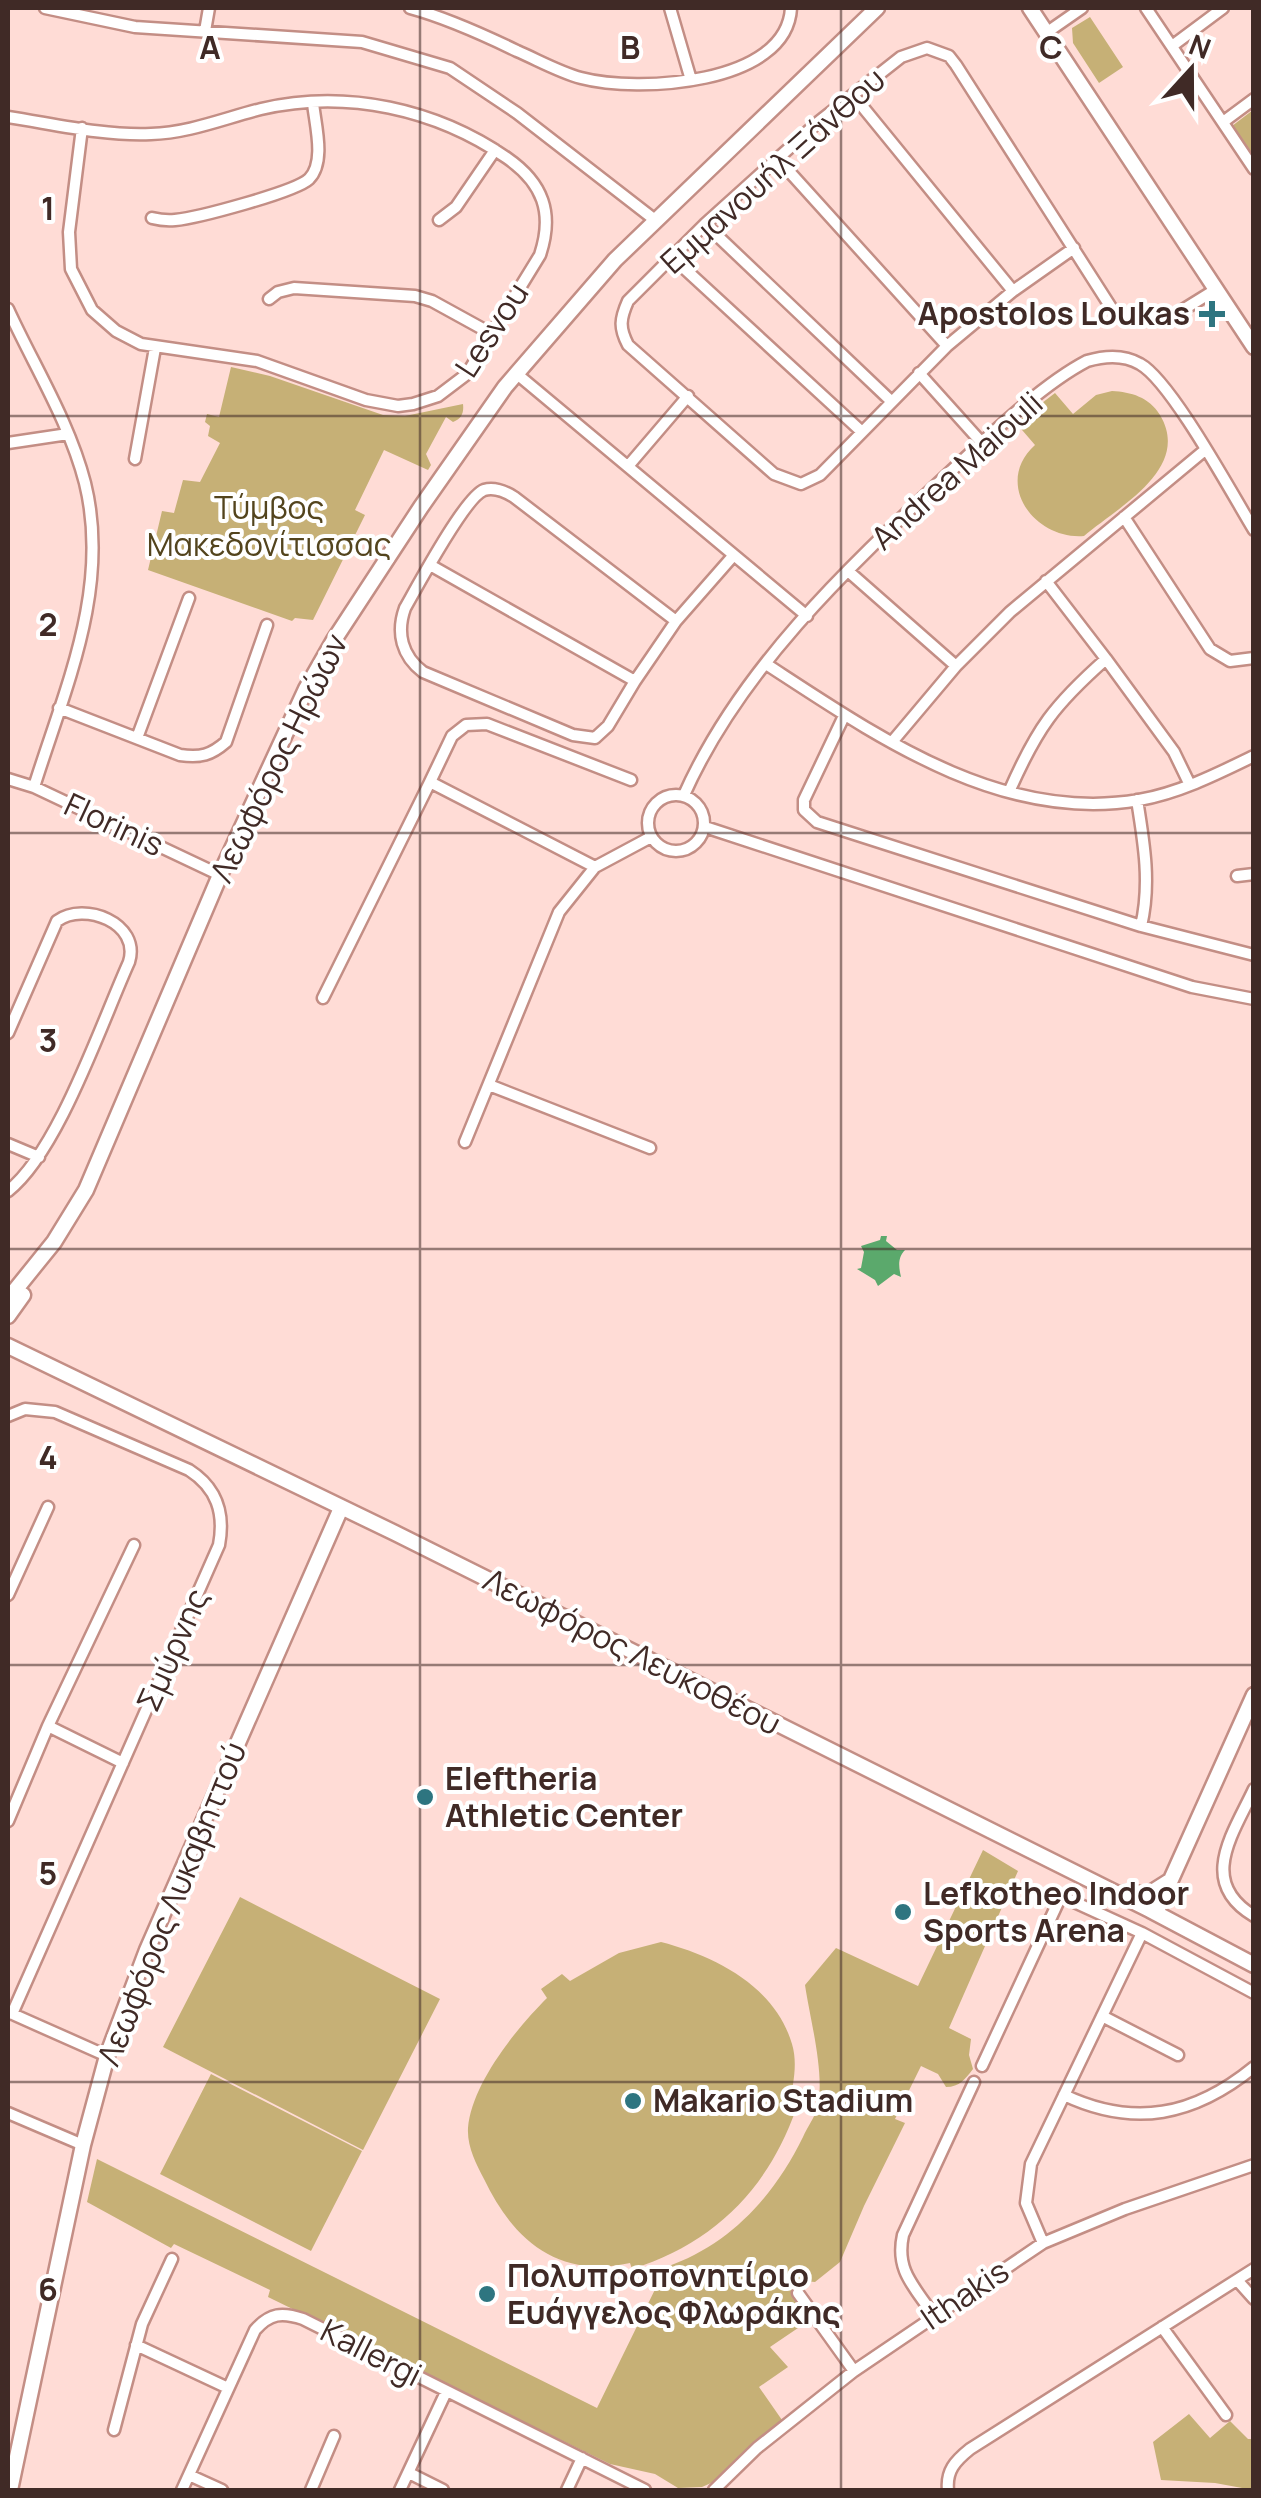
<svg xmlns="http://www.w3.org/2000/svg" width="1261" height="2498" font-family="Manrope,sans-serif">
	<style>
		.green { fill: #c6b076 }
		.water { fill: #5ba96c }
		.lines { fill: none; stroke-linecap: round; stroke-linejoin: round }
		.minor-casing { stroke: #c38e85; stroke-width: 15 }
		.major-casing { stroke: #c38e85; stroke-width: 19 }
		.minor { stroke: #fff; stroke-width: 10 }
		.major { stroke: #fff; stroke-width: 14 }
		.grid { fill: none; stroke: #402a26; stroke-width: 2.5; stroke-opacity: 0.55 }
		.poi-dot { fill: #2e7580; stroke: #fff; stroke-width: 4 }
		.labels { text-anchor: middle; stroke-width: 8; stroke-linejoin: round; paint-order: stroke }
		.street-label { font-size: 32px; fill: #402a26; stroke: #fff }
		.poi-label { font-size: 32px; font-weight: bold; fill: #402a26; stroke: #fff; text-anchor: start }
		.park-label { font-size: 32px; fill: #53441d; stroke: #fff }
		.grid-label { font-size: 32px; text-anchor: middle; font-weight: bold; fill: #402a26; stroke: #fff; stroke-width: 8; stroke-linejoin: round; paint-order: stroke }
	</style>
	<rect width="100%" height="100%" fill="#ffdcd6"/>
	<path class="green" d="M1090,17l33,50 -24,16 -26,-40 -1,-15z
		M1253,110v48l-21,-32z
		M231,367l39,9 113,39 22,1 58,-12c1,8 -1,15 -10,18l-7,-5 -20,37 5,11 -3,5 -44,-20 -29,60 10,5 -52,105 -18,-2 -3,3 -144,-51 14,-59 12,2 9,-33 17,2 20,-39 -12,-7 2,-10 -5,-4 2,-8 12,3z
		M1112,391c19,1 37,6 48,24 32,54 -42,92 -76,121 -50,4 -91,-53 -49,-91l-19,-22 39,-30 18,21 23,-19z
		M983,1850l35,21 -69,157 22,11 -2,16 4,14c-8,10 -13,18 -27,18l-8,-13 -17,-8 -26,53 10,4 -41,83 -24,56 -25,20 -11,-1 -10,10 5,14 -8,11 7,12 -28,19 18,20 -29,20 23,33 -30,25 -32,34 -18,8 -24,1 -23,-14 -45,-10 -342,-167 2,-7 -96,-46 -3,4 -84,-46 10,-43 500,249 69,-141c64,-22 108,-71 137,-130 4,-9 11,-19 14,-28 9,-32 -7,-90 -12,-124l31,-37 82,38z
		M240,1897l200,102 -77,151 -200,-103z
		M661,1942c54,14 114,44 131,102 6,20 1,41 -3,62l7,3c-28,80 -83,135 -164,160l-2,-6c-72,16 -117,-23 -146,-84 -8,-16 -17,-32 -16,-51 4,-45 48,-99 79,-130l-6,-9 21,-15 8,7 49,-28z
		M211,2074l151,77 -51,100 -151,-77z
		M1189,2414l21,24 20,-17 18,18h5v51l-38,-7 -54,-3 -8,-38z"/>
	<path class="water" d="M881,1236h6l-1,5 11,9h8c-8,8 -6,18 -4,27l-7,-3 -16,12 -3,-6 -18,-11 4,-1 3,-16 -3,-6 19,-6z"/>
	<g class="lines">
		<defs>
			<path id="minor" d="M45,8l90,19 227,15 88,26 67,45 138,107
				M410,8c37,10 72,26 107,43 21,9 42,21 64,27 56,15 206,7 210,-70
				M670,8l21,72
				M1146,8l108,161
				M205,31l4,-23
				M1046,33l36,-25
				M1172,46l51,-38
				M853,95l160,196
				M8,117c46,7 95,19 143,17 38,-1 74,-16 110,-25 85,-20 175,0 246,49 36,25 47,55 33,97l-73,119 -29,22 -25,8 -15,2 -32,-6 -109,-39 -116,-17 -25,-13 -24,-21 -21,-41 -2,-37 13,-104
				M1223,122l31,-23
				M777,158l170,188
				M152,218c8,2 14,3 23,2 22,-2 120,-28 134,-41 17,-17 6,-55 4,-76
				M439,220l17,-13 39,-57
				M705,224l186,177
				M1074,248l-61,43 -66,55 -127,129 -19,9 -27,-10 -146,-129c-9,-17 -8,-26 0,-44l77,-77 111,-100 85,-67 26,-9 22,8 7,9 156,244
				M673,258l189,174
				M269,299l9,-7 16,-4 121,8 17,5 60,33
				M8,309c26,57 61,112 77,174 26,105 -20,205 -51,304
				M1173,316l42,-26
				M919,373l63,70
				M517,374l290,242
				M8,443l60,-9
				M135,459l20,-111
				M629,465l59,-69
				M1124,517l86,132 20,12 24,-3
				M430,565l205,116
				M848,571l108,95
				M1046,581l60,78
				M676,621l-162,-124c-8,-5 -20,-10 -30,-7 -19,7 -67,97 -79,118 -9,25 -3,48 18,64l150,63 22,3 13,-12 27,-45 41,-60 57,-65
				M766,664c109,71 235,160 373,136 40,-7 78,-26 115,-44
				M59,708l121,47c21,3 31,0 46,-13l41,-117
				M844,716l-40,84v10l13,12 324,104 113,29
				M137,738l52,-140
				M892,742l64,-76 54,-54 195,-162
				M8,779l26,8 186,88
				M430,782l22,-46 14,-11 21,-1 144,56
				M1009,792c28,-64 45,-87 97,-133l68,93 16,33
				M648 823a28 28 0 1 1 56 0a28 28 0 1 1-56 0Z
				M684,795c57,-128 165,-228 266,-323 38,-35 91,-87 137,-111 17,-5 36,-7 53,3 31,17 92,130 114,166
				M1137,800c7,43 14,84 4,126
				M705,827l487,160 62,12
				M1237,876l17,-2
				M323,998l107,-216 165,85
				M8,1033l49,-112c27,-20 84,2 72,41 -28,62 -71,190 -121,229
				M489,1085l161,63
				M465,1142l94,-230 36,-45 56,-30
				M8,1144l31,13
				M8,1416l17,-7 30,3 134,58c28,18 36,43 30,75l-207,469
				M8,1595l40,-88
				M48,1726l75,37
				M1254,1789c-21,45 -57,93 0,127
				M8,1821l40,-95 86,-181
				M8,2012l99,44
				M1102,2016l76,39
				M982,2066l79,-170 81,37 112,60
				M1064,2095c70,33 130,21 190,-28
				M8,2113l75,32
				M1043,2243l-17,-40 5,-39 111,-231
				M1237,2280l17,19
				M798,2293l56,78
				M934,2316c-19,-29 -39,-45 -31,-81l71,-153
				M1162,2327l64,88
				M136,2345l92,43
				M114,2430l28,-106 30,-65
				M409,2473l34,17
				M189,2475l33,15
				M182,2490l73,-160c15,-17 27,-18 48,-11l342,171
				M311,2490l23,-54
				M400,2490l46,-98
				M567,2490l15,-32
				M714,2490l43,-42 97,-77 189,-128 82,-34 129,-44
				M948,2490c-2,-19 7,-29 22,-41l284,-180"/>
			<path id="major" d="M1030,8l224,339
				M8,1299l46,-57 32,-52 134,-315 86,-186 28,-49 87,-133 84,-120 110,-127 262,-252
				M8,1316l15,-21
				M8,1346l387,187 755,377 104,55
				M1124,1893l25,1 19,-12
				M1156,1913l98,-218
				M10,2490l73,-345 24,-89 40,-106 194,-442"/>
		</defs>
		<use href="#minor" class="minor-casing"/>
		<use href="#major" class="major-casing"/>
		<use href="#minor" class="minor"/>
		<use href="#major" class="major"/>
	</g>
	<path class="grid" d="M420,8v2482M841,8v2482M8,416h1246M8,833h1246M8,1249h1246M8,1665h1246M8,2082h1246"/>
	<g class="poi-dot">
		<path d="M1207 299h10v10h10v10h-10v10h-10v-10h-10v-10h10z"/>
		<circle cx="425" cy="1797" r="10"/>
		<circle cx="903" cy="1912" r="10"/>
		<circle cx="633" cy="2101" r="10"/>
		<circle cx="487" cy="2294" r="10"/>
	</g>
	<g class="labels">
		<g class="street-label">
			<text transform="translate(773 171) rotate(-42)" y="11">Εμμανουήλ Ξάνθου</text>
			<text transform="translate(492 330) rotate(-57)" y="11">Lesvou</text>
			<text transform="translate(957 471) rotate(-42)" y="11">Andrea Maiouli</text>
			<text transform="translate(279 758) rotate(-64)" y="11">Λεωφόρος Ηρώων</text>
			<text transform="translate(114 825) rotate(25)" y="11">Florinis</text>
			<text transform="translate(173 1650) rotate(-66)" y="11">Σμύρνης</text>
			<text transform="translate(632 1652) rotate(27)" y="11">Λεωφόρος Λευκοθέου</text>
			<text transform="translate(172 1904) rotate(-68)" y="11">Λεωφόρος Λυκαβηττού</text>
			<text transform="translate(965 2295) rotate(-34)" y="11">Ithakis</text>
			<text transform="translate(371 2353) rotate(27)" y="11">Kallergi</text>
		</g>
		<g class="poi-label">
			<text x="1190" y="325" text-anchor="end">Apostolos Loukas</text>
			<text x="445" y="1790">Eleftheria<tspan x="445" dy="37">Athletic Center</tspan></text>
			<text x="923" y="1905">Lefkotheo Indoor<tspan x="923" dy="37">Sports Arena</tspan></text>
			<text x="653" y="2112">Makario Stadium</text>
			<text x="507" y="2287">Πολυπροπονητίριο<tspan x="507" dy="37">Ευάγγελος Φλωράκης</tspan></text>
		</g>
		<g class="park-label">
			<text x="269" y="519">Τύμβος<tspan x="269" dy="37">Μακεδονίτισσας</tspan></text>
		</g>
	</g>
	<g class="grid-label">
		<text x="210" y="59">A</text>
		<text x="630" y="59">B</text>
		<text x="1051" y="59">C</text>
		<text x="48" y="220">1</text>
		<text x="48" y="636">2</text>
		<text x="48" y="1052">3</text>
		<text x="48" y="1469">4</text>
		<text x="48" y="1885">5</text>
		<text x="48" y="2301">6</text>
	</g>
	<rect width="1261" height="2498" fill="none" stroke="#402a26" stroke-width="20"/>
	<g transform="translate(1191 70) rotate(21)" stroke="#ffffff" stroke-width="8" paint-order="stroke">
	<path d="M0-8L18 38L0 25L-18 38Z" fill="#402a26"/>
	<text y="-15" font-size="28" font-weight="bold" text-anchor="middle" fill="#402a26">N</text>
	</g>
</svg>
